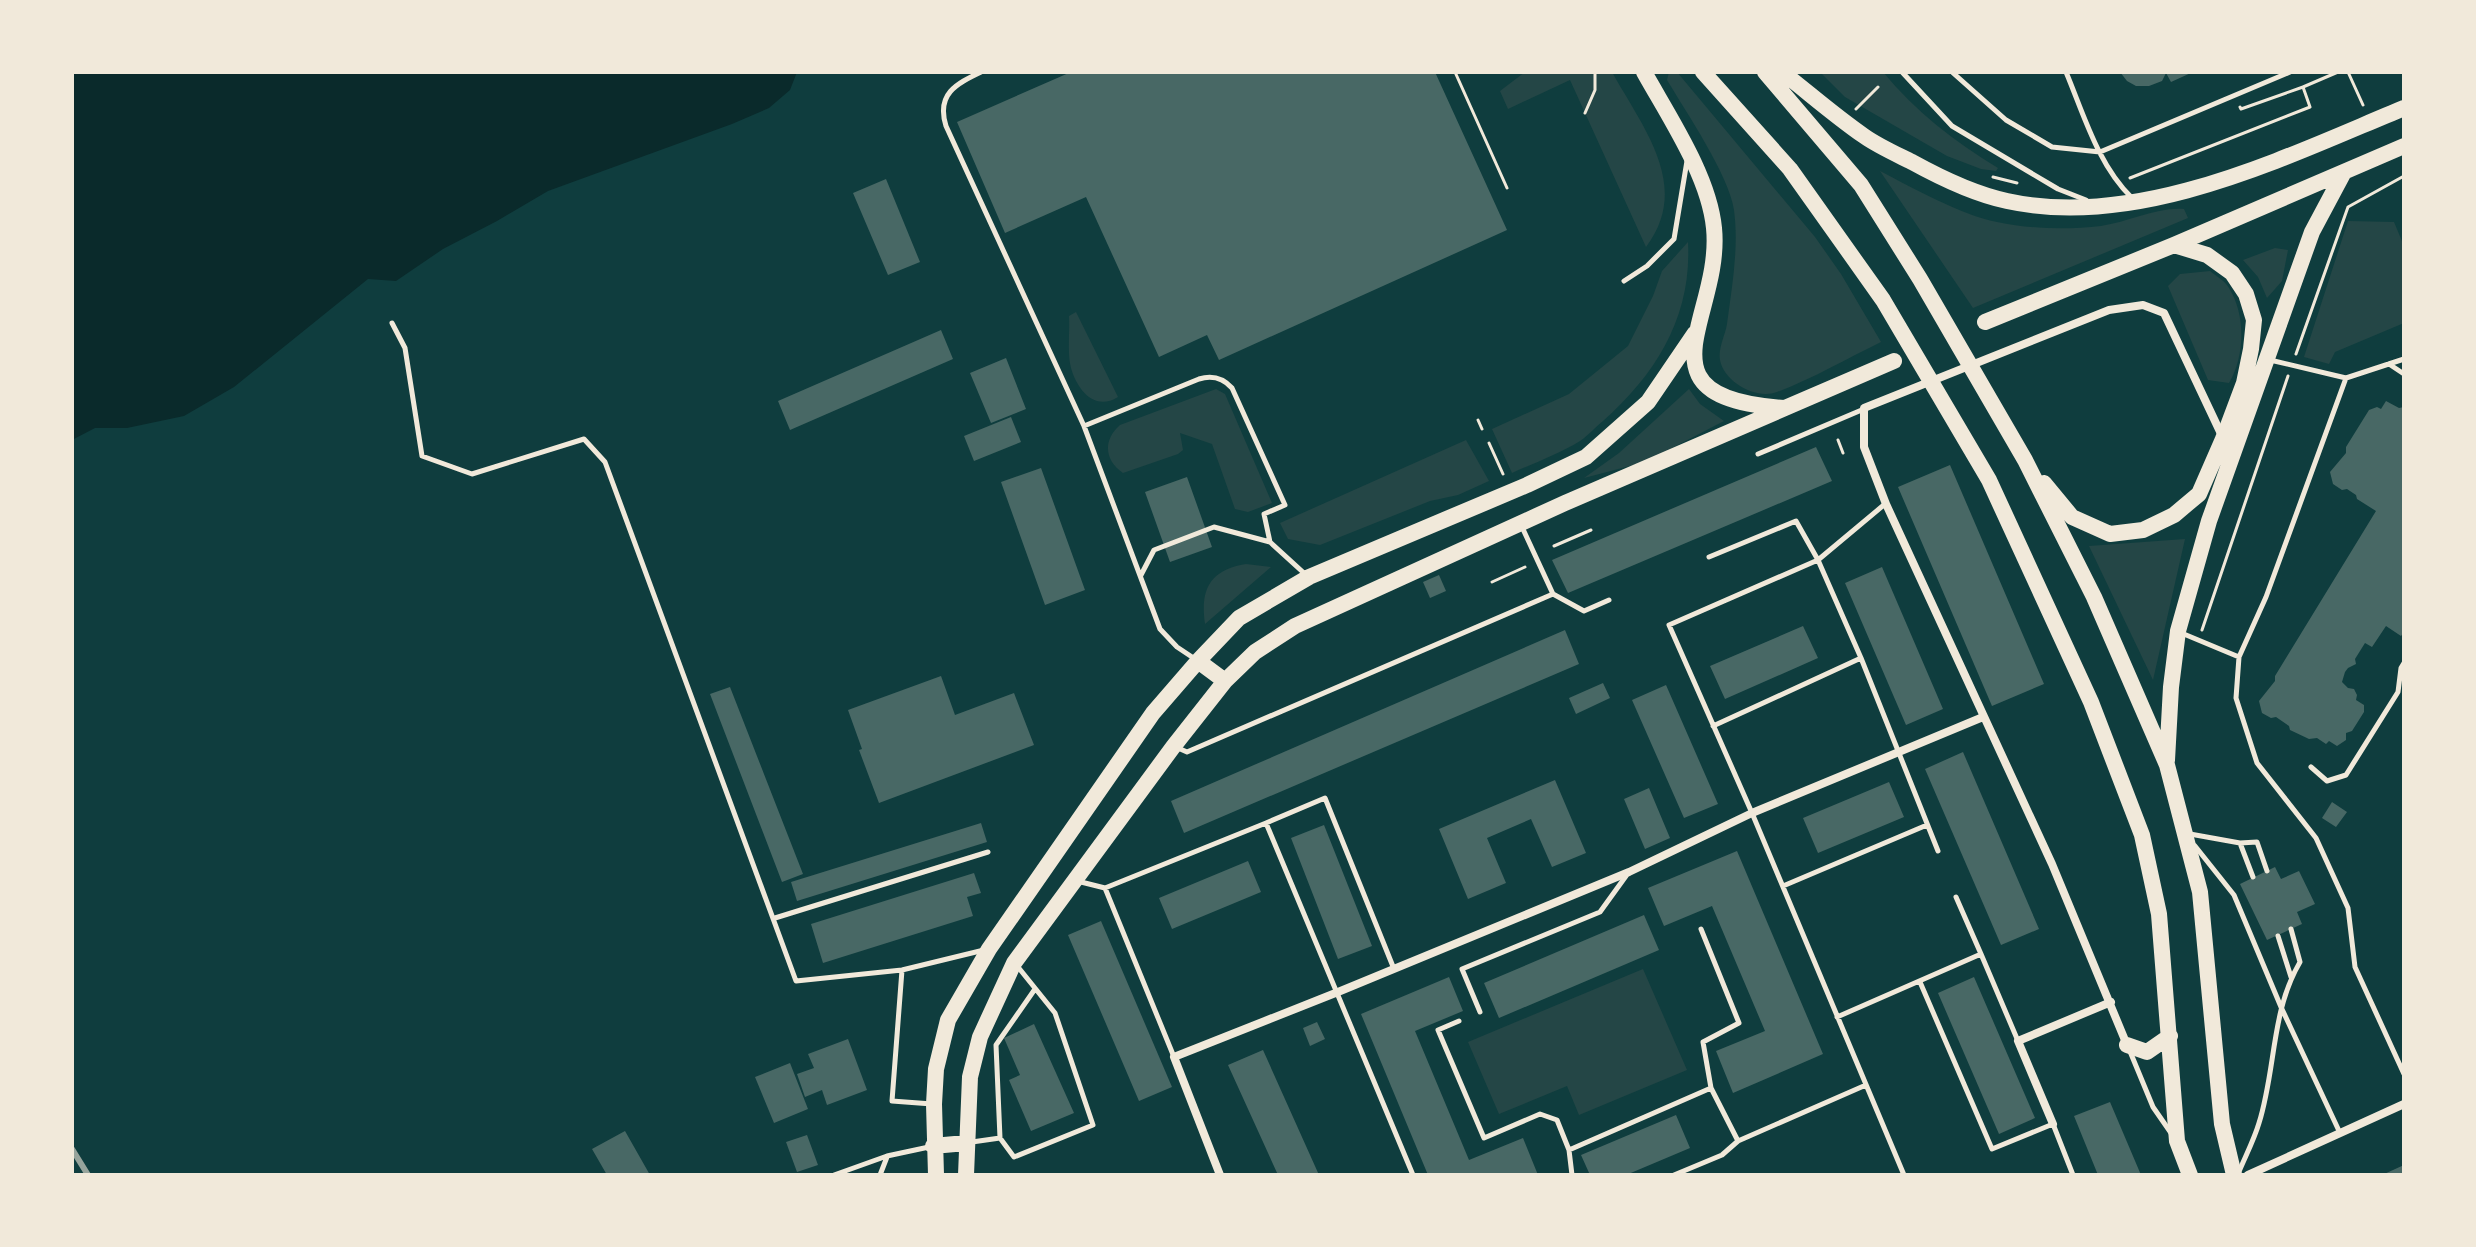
<svg xmlns="http://www.w3.org/2000/svg" width="2476" height="1247" font-family="'Noto Sans',sans-serif">
	<style>
		.green { fill: #244646 }
		.water { fill: #0a2a2b }
		.building { fill: #486865 }
		.lines { fill: none; stroke-linecap: round; stroke-linejoin: round }
		.path { stroke: #f1e9da; stroke-width: 3 }
		.service { stroke: #f1e9da; stroke-width: 5 }
		.minor { stroke: #f1e9da; stroke-width: 8 }
		.primary { stroke: #f1e9da; stroke-width: 16 }
		.rail { stroke: #97a49c; stroke-width: 6 }
	</style>
	<rect width="100%" height="100%" fill="#0f3d3e"/>
	<path class="green" d="M1525,72h87c31,56 80,114 34,175l-76,-167 -62,29 -8,-18z
		M1669,72h8l138,165 26,37 40,68c-33,16 -69,37 -104,50 -21,8 -53,-10 -57,-32 -2,-12 5,-24 7,-36 5,-38 12,-76 7,-114 -5,-35 -48,-98 -67,-130z
		M1820,72h63c32,39 72,70 115,96l-2,3 -15,-2 -34,-13 -26,-15 -76,-44z
		M1880,171c33,17 81,44 117,51 33,7 70,8 104,4 28,-4 55,-19 83,-17l4,9 -215,90z
		M2348,221l46,1 10,24v77l-69,29 -6,12 -25,-7z
		M1688,242c4,74 -31,131 -85,179 -8,6 -15,15 -23,20 -21,13 -46,22 -68,32l-20,-44 77,-35 59,-48 25,-50 9,-25z
		M2275,248l13,2 -6,31 -15,17 -9,-21 -15,-17z
		M2210,271c6,5 15,10 19,17 17,27 16,68 0,95l-21,-3 -40,-94 12,-12z
		M1076,312l42,85c-24,15 -41,-8 -47,-29 -4,-15 -1,-36 -2,-52z
		M1216,389l9,5 47,109 -24,9 -13,-3 -23,-65 -32,-11 3,17 -5,4 -55,19c-19,-13 -20,-33 -3,-48z
		M1689,389l11,15 24,17 -79,41 -61,16 35,-25z
		M1466,440l23,41 -31,14 -28,6 -110,44 -32,-6 -8,-16z
		M2185,539l-32,141 -64,-134z
		M1246,564l25,3 -66,57c-5,-35 5,-54 41,-60z
		M1643,969l44,101 -108,45 -12,-29 -68,28 -31,-72z"/>
	<path class="water" d="M72,72h725l-7,18 -21,18 -37,16 -184,67 -51,30 -54,28 -47,32 -28,-2 -134,108 -50,29 -57,12h-32l-23,12z"/>
	<path class="building" d="M1071,72h364l72,158 -288,130 -12,-25 -48,22 -73,-160 -81,36 -48,-111z
		M2120,72h73l-22,10 -5,-9 -4,8 -13,5h-13l-9,-5z
		M886,179l34,83 -32,13 -35,-82z
		M941,330l12,29 -163,71 -12,-29z
		M1006,358l20,51 -35,14 -21,-50z
		M2386,401l13,7 5,-1v225l-3,4 -15,-10 -14,21 -7,-4 -10,16 1,5 -8,4 -3,4 -3,10 6,6 6,1 3,6 -1,5 8,5v7l-12,19 -6,2v7l-9,6 -8,-5 -3,3 -9,-6 -8,1 -19,-9 -1,-4 -13,-9 -5,1 -9,-5 -3,-12 16,-20v-5l101,-165 -19,-12 -1,-4 -9,-6 -5,1 -9,-6 -3,-12 16,-19v-6l23,-37 8,-3 4,2z
		M1011,417l10,25 -47,19 -10,-25z
		M1816,447l16,34 -264,112 -16,-33z
		M1950,465l94,219 -52,22 -94,-219z
		M1041,468l44,122 -40,15 -44,-123z
		M1187,477l25,70 -42,15 -25,-70z
		M1882,567l61,142 -37,16 -61,-142z
		M1439,575l7,16 -16,7 -7,-16z
		M1803,626l15,32 -93,41 -15,-33z
		M1565,630l14,34 -395,169 -13,-32z
		M941,676l14,39 59,-22 20,52 -155,58 -20,-53 3,-1 -14,-39z
		M1603,683l7,15 -34,16 -7,-16z
		M1666,685l52,119 -34,14 -52,-118z
		M730,687l73,187 -21,8 -72,-188z
		M1963,752l76,177 -38,16 -76,-176z
		M1555,780l31,73 -34,14 -21,-48 -44,19 19,45 -38,16 -29,-70z
		M1889,782l15,35 -86,36 -15,-35z
		M1649,788l21,50 -25,11 -21,-50z
		M2332,802l15,10 -11,15 -14,-9z
		M981,823l6,19 -190,59 -6,-19z
		M1324,825l48,121 -34,13 -47,-121z
		M1737,851l86,203 -90,39 -17,-42 49,-20 -53,-125 -48,20 -16,-38z
		M1248,861l13,31 -89,37 -13,-31z
		M2275,867l6,12 18,-8 16,33 -18,8 5,12 -35,16 -27,-56z
		M974,873l7,20 -14,4 6,19 -150,47 -12,-39z
		M1644,915l15,35 -160,68 -15,-35z
		M1101,921l71,166 -33,14 -71,-166z
		M1449,977l14,34 -48,20 54,129 54,-22 15,37h-110l-67,-161z
		M1974,977l61,141 -36,16 -61,-141z
		M1317,1022l8,17 -15,7 -7,-18z
		M1034,1024l40,89 -43,18 -22,-51 11,-5 -16,-37z
		M848,1039l19,51 -40,15 -5,-15 -17,7 -8,-23 17,-6 -6,-14z
		M1263,1050l56,125h-41l-50,-110z
		M790,1063l18,46 -34,14 -19,-46z
		M2110,1102l31,73h-43l-24,-59z
		M1676,1115l14,33 -64,27h-36l-9,-20z
		M625,1131l25,44h-43l-15,-26z
		M807,1135l11,30 -21,7 -11,-30z
		M2404,1165v10h-22z"/>
	<g class="lines">
		<path class="path" d="M1455,72l52,116
			M2348,72l15,33
			M2240,107l1,2 62,-22
			M1856,109l22,-22
			M1585,113l10,-23v-18
			M1993,177l24,6
			M2130,178l180,-71 -7,-20 35,-15
			M2404,197v5
			M2296,354l52,-147 56,-31
			M1478,420l4,9
			M1838,440l5,13
			M1489,443l14,31
			M1554,546l37,-16
			M1492,582l33,-15
			M2202,630l86,-254"/>
		<path class="service" d="M981,72c-25,12 -45,22 -35,54l138,300 76,203 17,18 18,12
			M1902,72l50,54 106,63 28,11
			M1952,72l54,48 46,27 48,5 190,-80
			M2066,72c18,43 32,93 66,126
			M1624,281l23,-15 27,-27 13,-78
			M392,323l13,25 17,108 50,18 112,-35 21,23 191,519 106,-11 82,-20
			M2270,360l76,18 58,-19
			M2389,364l15,10
			M1084,426l115,-47c13,-4 24,-1 33,9l53,117 -21,9 6,28
			M1758,454l106,-45
			M1885,504l-67,56 43,98 77,193
			M1709,557l87,-36 22,39 -149,65 83,188 152,362
			M1141,575l13,-25 60,-23 56,15 35,32
			M1553,594l31,17 25,-11
			M2179,632l60,25 27,-60 80,-219
			M2239,657l-3,41 21,65 59,75 32,70 7,59 49,107
			M1713,726l148,-68
			M1178,748l9,4 366,-158 -31,-67
			M2311,767l16,14 19,-6 52,-83 3,-24 3,-5
			M1266,823l59,-25 69,171
			M2190,834l50,9 17,-1 10,29
			M2240,843l13,34
			M2195,846l39,49 47,112 59,126
			M1077,881l28,7 161,-65 147,352
			M1783,886l144,-61
			M1105,888l69,169
			M1956,897l25,57
			M775,918l213,-66
			M1701,929l38,94 -36,19 8,46 27,53
			M2278,936l13,41
			M902,970l-10,131 40,3
			M1920,982l72,167 61,-25 20,51
			M1480,1012l-18,-43 138,-57 26,-36
			M1837,1017l144,-63 37,87
			M1459,1021l-21,9 46,108 56,-24 17,6 12,30 3,25
			M2129,1049l24,58 18,26
			M1000,1138l-4,-93 39,-56
			M972,1142l28,-4 14,19 79,-32 -38,-112 -37,-46
			M1569,1150l142,-62
			M2238,1174c7,-17 16,-34 21,-51 17,-54 12,-112 41,-161l-9,-33
			M834,1175l53,-19 42,-9
			M880,1175l7,-18
			M1674,1175l48,-20 16,-14 128,-56"/>
		<path class="minor" d="M2127,1045l-75,-181 -166,-360 -22,-57v-39l245,-98 34,-5 21,8 59,125
			M2053,1124l-35,-83 93,-39
			M1220,1175l-46,-118 164,-65 291,-120 123,-59 231,-96
			M2248,1175l156,-71"/>
		<path class="primary" d="M1644,72c25,45 65,104 70,156 9,89 -84,170 70,180
			M1703,72l87,97 93,131 106,180 102,222 51,133 17,79 18,227 13,34
			M1765,72l96,113 59,94 105,181 69,137 73,168 33,127 22,232 12,51
			M1782,72c27,21 53,44 82,64 14,10 32,18 48,26 29,16 62,32 95,39 132,29 278,-44 397,-93
			M1985,322l189,-77 230,-99
			M2044,483l28,34 38,17 33,-4 31,-15 25,-21 24,-55 21,-56 7,-34 3,-29 -8,-26 -14,-21 -25,-18 -33,-10
			M1198,661l27,20
			M2167,760l4,-73 7,-56 31,-110 103,-289 32,-60
			M2127,1045l20,7 23,-16
			M933,1146l33,-3
			M936,1175l-2,-71 2,-35 12,-49 41,-71 164,-236 45,-52 41,-43 70,-41 218,-92 59,-28 62,-55 47,-69
			M966,1175l4,-98 10,-40 34,-74 159,-216 52,-66 30,-29 40,-26 270,-123 329,-142"/>
		<path class="rail" d="M72,1149l16,26"/>
	</g>
	<rect width="2476" height="1247" fill="none" stroke="#f1e9da" stroke-width="148"/>
</svg>
